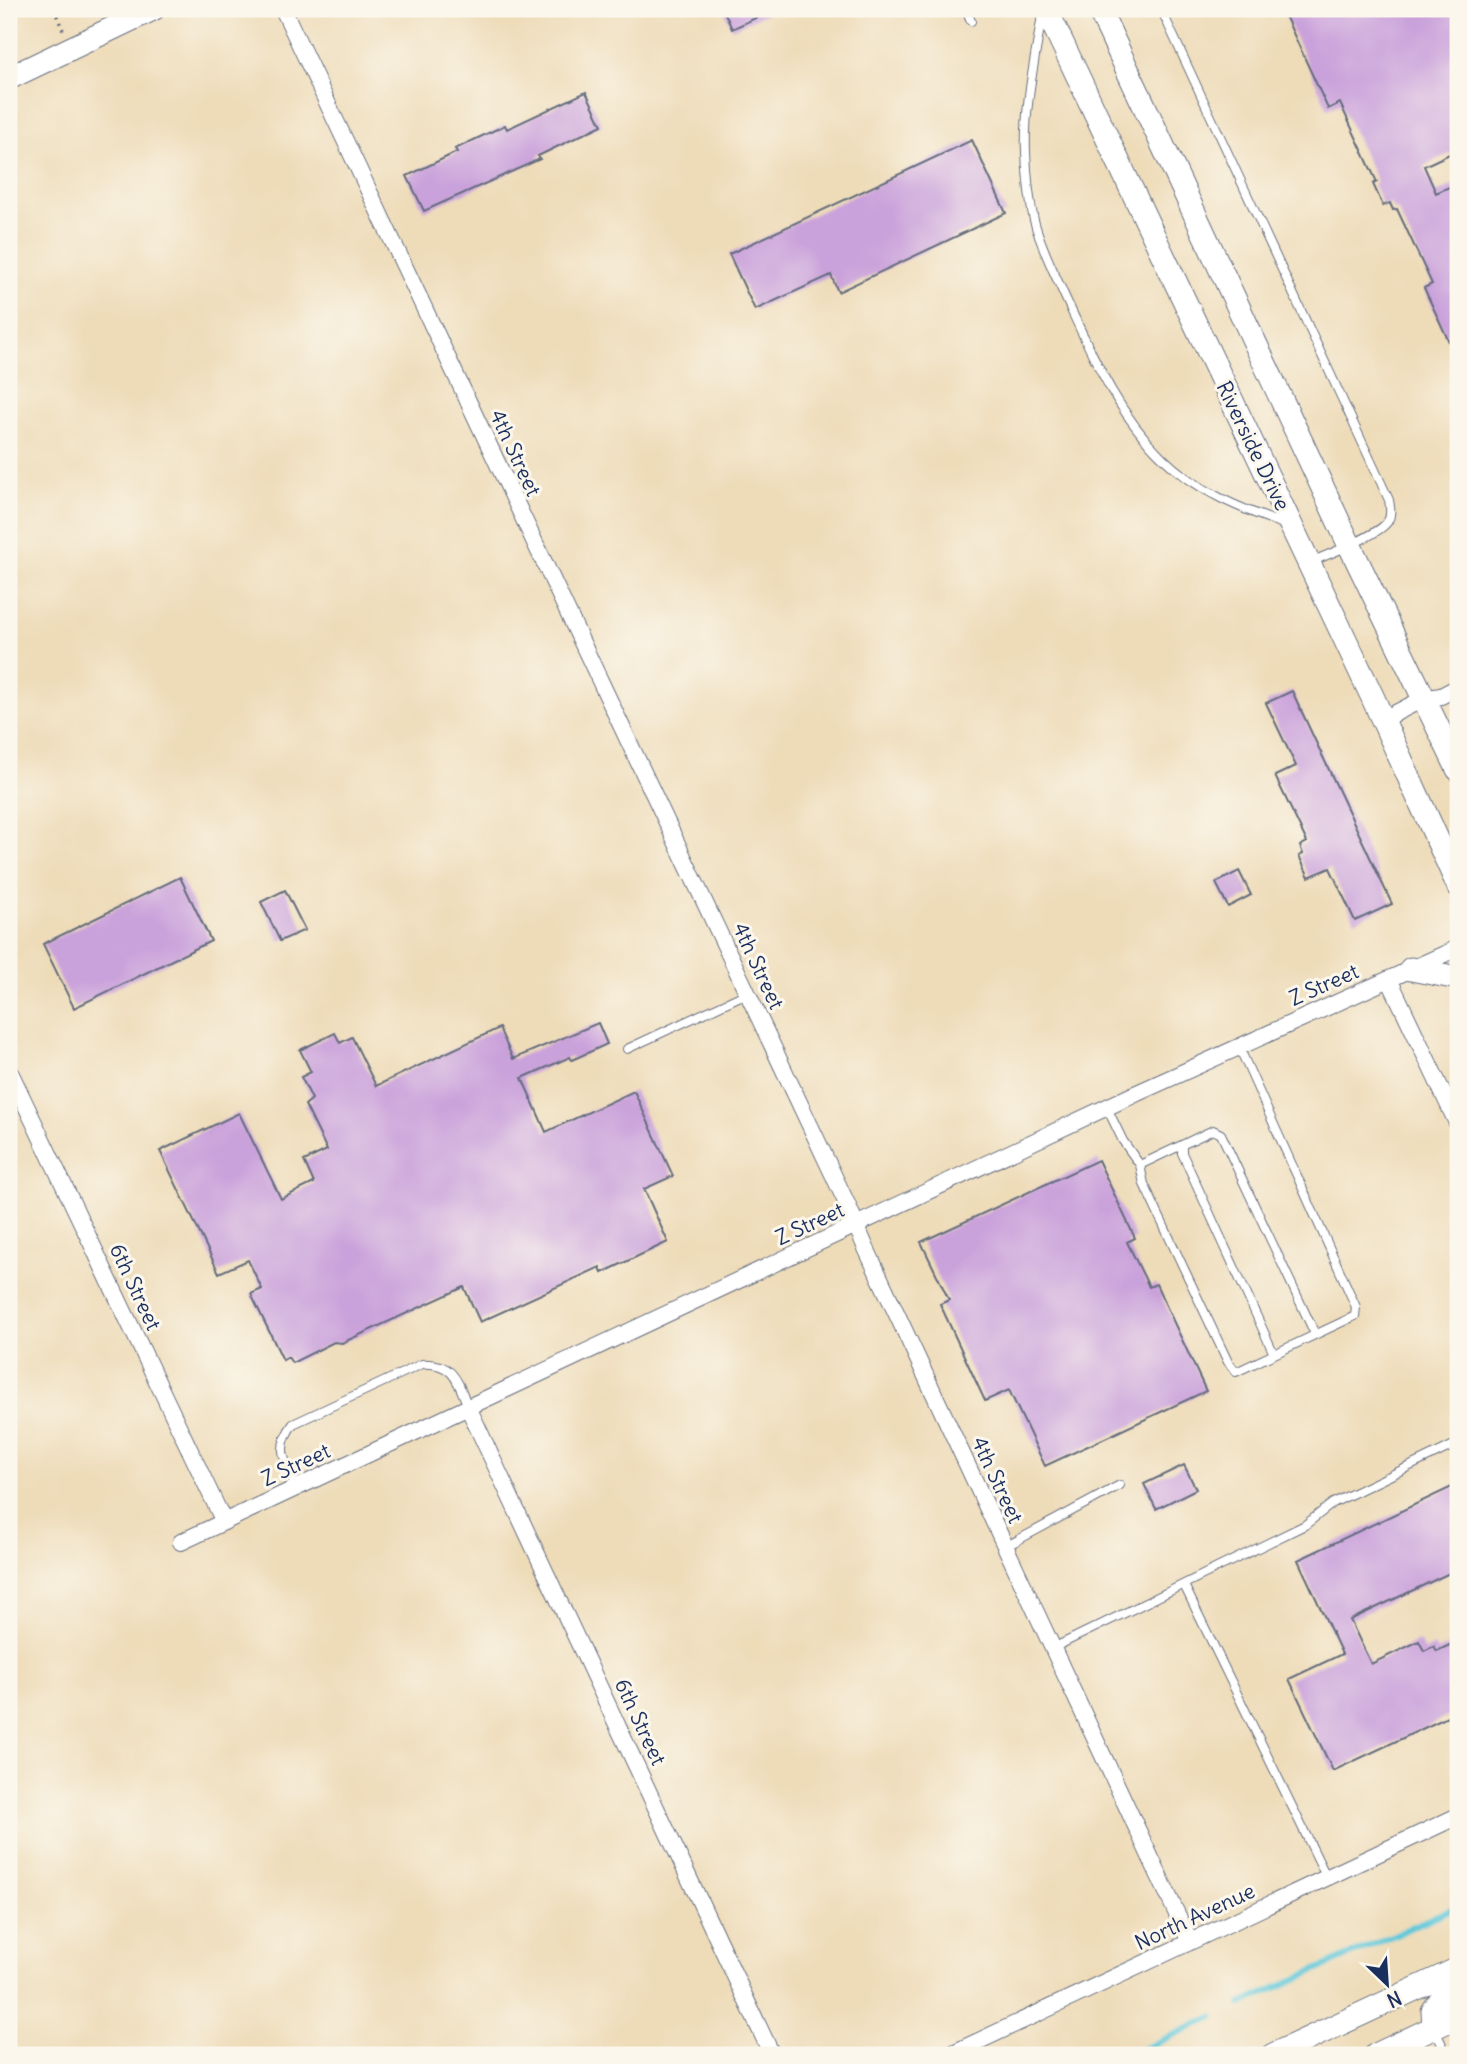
<svg xmlns="http://www.w3.org/2000/svg" width="1467" height="2064" font-family="Delius,sans-serif">
	<style>
		.lines { fill: none; stroke-linecap: round; stroke-linejoin: round }
		.stream { stroke: #5fc8da; stroke-width: 6 }
		.building { fill: #caa2db }
		.lane-casing { stroke: #656c7e; stroke-width: 10 }
		.street-casing { stroke: #656c7e; stroke-width: 18 }
		.secondary-casing { stroke: #656c7e; stroke-width: 25 }
		.path { stroke: #656c7e; stroke-width: 3.5; stroke-dasharray: 2 5; stroke-linecap: butt }
		.lane { stroke: #fff; stroke-width: 8 }
		.street { stroke: #fff; stroke-width: 16 }
		.secondary { stroke: #fff; stroke-width: 23 }
		.labels { text-anchor: middle; stroke-width: 6; stroke-linejoin: round; paint-order: stroke }
		.street-label { font-size: 21px; fill: #1b2f5e; stroke: #fbf7ec }
	</style>
	<rect width="100%" height="100%" fill="#fbf7ec"/>
	<filter id="ink" filterUnits="userSpaceOnUse"><feTurbulence type="fractalNoise" baseFrequency=".0143" numOctaves="2"/><feDisplacementMap in="SourceGraphic" scale="14" xChannelSelector="R" yChannelSelector="G"/><feConvolveMatrix kernelMatrix="1 2 1 2 8 2 1 2 1" color-interpolation-filters="sRGB"/></filter>
	<filter id="wash" filterUnits="userSpaceOnUse"><feTurbulence type="fractalNoise" baseFrequency=".00686" numOctaves="4" result="noise"/><feDisplacementMap in="SourceGraphic" scale="28" xChannelSelector="R" yChannelSelector="G"/><feGaussianBlur stdDeviation="1.57" result="paint"/><feColorMatrix in="noise" values="0 0 0 0 0 0 0 0 0 0 0 0 0 0 0 0 0 1.4 0 .05"/><feComposite in="paint" operator="in"/></filter>
	<g filter="url(#wash)">
		<rect width="100%" height="100%" fill="#eedcb9"/>
		<g class="lines">
			<path class="stream" d="M1241,2004l217,-98
				M1130,2055l83,-38"/>
		</g>
		<g id="blocks">
			<path class="building" d="M723,9h52l-43,20z
				M1282,9h176v141l-34,16 12,27 22,-10v178l-34,-73 8,-4 -35,-75 -4,1 -3,-7 -7,3 -10,-22 4,-2 -37,-79 -12,6z
				M586,92l16,33 -64,31 2,3 -116,52 -17,-35 50,-24 -2,-3 50,-24 2,4z
				M972,140l34,73 -168,79 -7,-17 -76,35 -26,-56z
				M1292,691l100,213 -37,17 -25,-53 -21,9 -10,-21 4,-2 -3,-8 7,-4 -32,-66 21,-10 -30,-63z
				M1239,871l12,24 -23,12 -12,-24z
				M180,877l31,64 -137,67 -31,-64z
				M285,890l20,40 -25,11 -19,-39z
				M598,1023l9,21 -35,16 -2,-3 -48,21 24,54 88,-41 39,85 -29,13 24,53 -66,31 -2,-6 -120,55 -16,-35 -122,56 -8,-1 -42,21 -4,-6 -5,3 -32,-66 11,-5 -14,-29 -29,13 -59,-122 79,-38 42,86 33,-16 -10,-22 23,-11 -22,-45 7,-6 -11,-22 10,-5 -11,-22 35,-17 5,10 12,-6 24,49 123,-58 14,31z
				M1098,1160l37,78 -8,4 22,45 7,-3 50,107 -161,75 -36,-76 -24,11 -45,-97 9,-4 -28,-58z
				M1184,1465l12,24 -40,20 -12,-25z
				M1458,1484v85l-108,51 21,44 48,-23 5,10 10,-5 3,5 21,-10v71l-125,59 -44,-92 53,-25 -44,-94z"/>
		</g>
	</g>
	<g filter="url(#ink)">
		<use href="#blocks" fill-opacity="0" stroke="#656c7e" stroke-width="2"/>
		<g class="lines">
			<defs>
				<path id="lane" d="M966,9l5,12
					M1161,9l228,491c1,7 3,14 -1,21 -8,14 -60,33 -77,41
					M1042,15c-7,45 -18,92 -16,137 1,22 3,47 8,68 7,28 21,54 32,79 26,55 51,114 96,158 34,34 79,52 124,68
					M627,1049l120,-56
					M1107,1108l16,33 17,24 4,19 84,178 8,10 119,-56 1,-9 -117,-260
					M1182,1145v8l92,201
					M1140,1165l73,-35 8,4 94,200
					M296,1488c-10,-27 -22,-38 -3,-64l129,-60c32,-2 36,18 46,43
					M1005,1547l115,-62
					M1184,1585l143,293
					M1053,1648l252,-123 28,-22 125,-60
					M1435,2030l12,25"/>
				<path id="street" d="M283,9l565,1197 17,40 325,696
					M1382,720l41,-21 18,-3 17,-9
					M1389,979l69,146
					M9,1070l215,452
					M468,1407l304,648
					M181,1542l954,-448 323,-146
					M949,2055l509,-239"/>
				<path id="secondary" d="M1046,9l326,687 86,189
					M1099,9l250,535 109,225
					M9,78l144,-69
					M1411,969l47,9
					M1434,2028l-1,-17 6,-8 19,-9
					M1273,2055l185,-86
					M1376,2055l82,-39"/>
			</defs>
			<use href="#lane" class="lane-casing"/>
			<use href="#street" class="street-casing"/>
			<use href="#secondary" class="secondary-casing"/>
			<path class="path" d="M54,9l9,21"/>
			<use href="#lane" class="lane"/>
			<use href="#street" class="street"/>
			<use href="#secondary" class="secondary"/>
		</g>
	</g>
	<g class="labels">
		<g class="street-label">
			<text transform="translate(1253 446) rotate(64)" y="7">Riverside Drive</text>
			<text transform="translate(515 453) rotate(65)" y="7">4th Street</text>
			<text transform="translate(758 966) rotate(65)" y="7">4th Street</text>
			<text transform="translate(1324 985) rotate(-24)" y="7">Z Street</text>
			<text transform="translate(810 1224) rotate(-25)" y="7">Z Street</text>
			<text transform="translate(135 1287) rotate(65)" y="7">6th Street</text>
			<text transform="translate(296 1465) rotate(-25)" y="7">Z Street</text>
			<text transform="translate(997 1480) rotate(65)" y="7">4th Street</text>
			<text transform="translate(640 1722) rotate(65)" y="7">6th Street</text>
			<text transform="translate(1195 1917) rotate(-25)" y="7">North Avenue</text>
		</g>
	</g>
	<rect width="1467" height="2064" fill="none" stroke="#fbf7ec" stroke-width="35"/>
	<g transform="translate(1387 1984) rotate(155)" stroke="#fbf7ec" stroke-width="5" paint-order="stroke">
	<path d="M0-5L12 26L0 18L-12 26Z" fill="#1b2f5e"/>
	<text y="-10" font-size="19" font-weight="bold" text-anchor="middle" fill="#1b2f5e">N</text>
	</g>
</svg>
